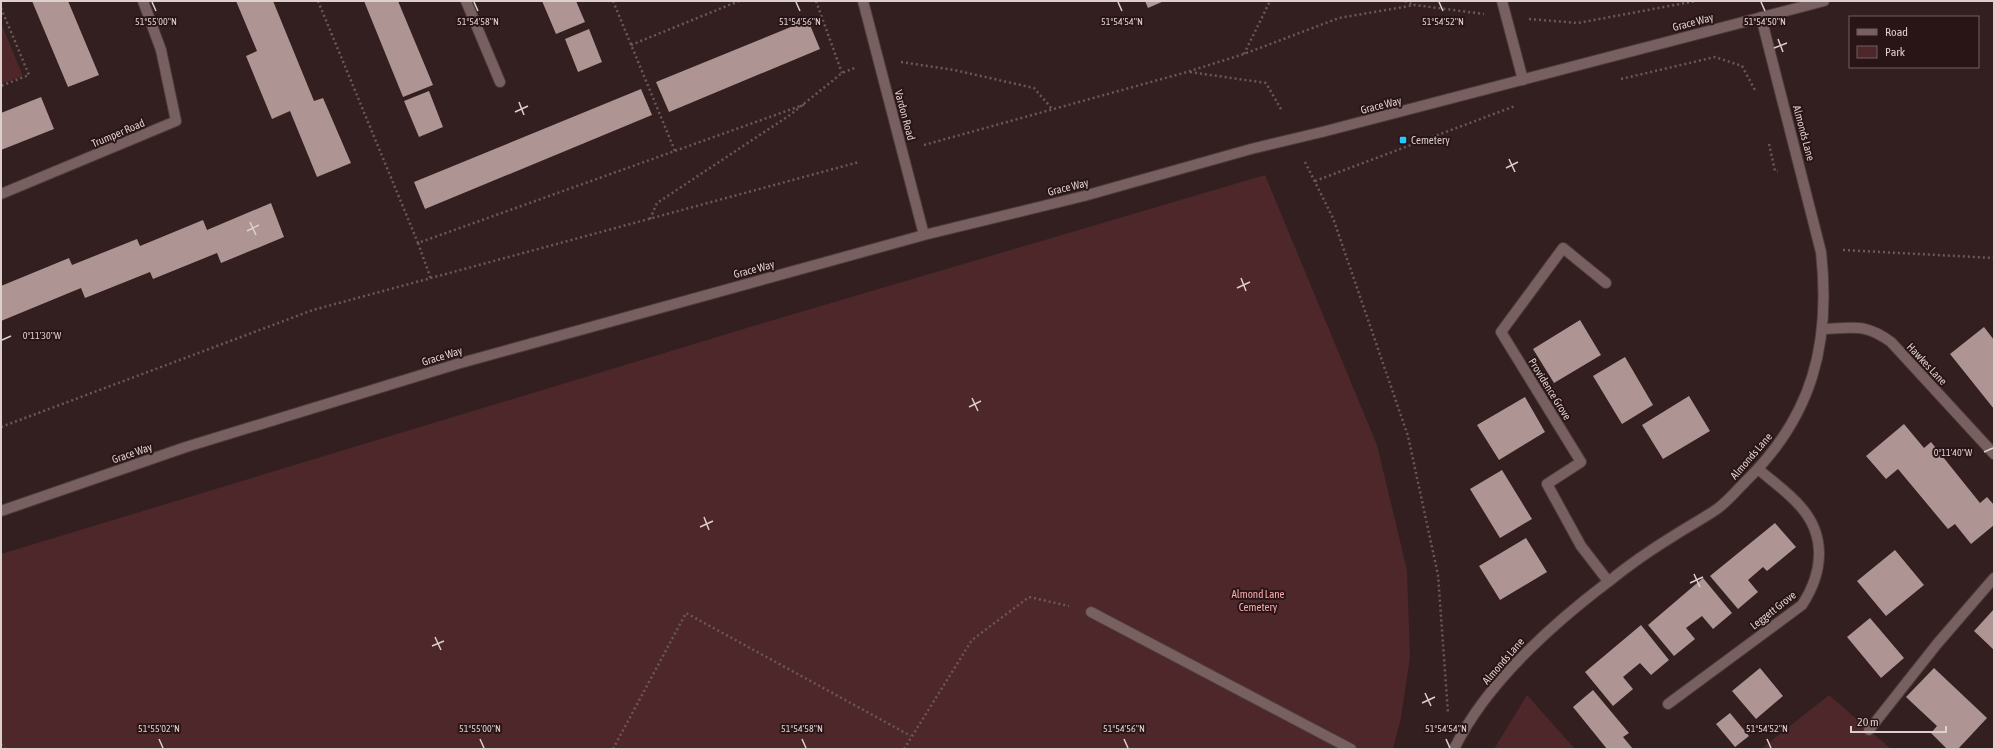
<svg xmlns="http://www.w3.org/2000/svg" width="1995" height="750" font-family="'Asap Condensed',sans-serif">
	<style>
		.green { fill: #4d2729 }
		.building { fill: #af9494 }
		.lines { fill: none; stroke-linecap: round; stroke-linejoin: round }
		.service-casing { stroke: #4d3c3c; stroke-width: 12 }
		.minor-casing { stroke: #4d3c3c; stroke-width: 12 }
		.tertiary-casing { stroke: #4d3c3c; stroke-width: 12 }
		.path { stroke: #6b5858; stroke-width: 2.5; stroke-dasharray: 2 3; stroke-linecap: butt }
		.service { stroke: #785f60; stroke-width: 10 }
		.minor { stroke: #785f60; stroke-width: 10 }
		.tertiary { stroke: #785f60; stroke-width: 10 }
		.tertiary-bridge-casing { stroke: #4d3c3c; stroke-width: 12; stroke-linecap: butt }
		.tertiary-bridge { stroke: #785f60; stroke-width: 10 }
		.ticks { fill: none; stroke: #decfcf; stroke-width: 1.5 }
		.poi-dot { fill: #26c9fe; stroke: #291516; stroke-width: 1.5 }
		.labels { text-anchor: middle; stroke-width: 4; stroke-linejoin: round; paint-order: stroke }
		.street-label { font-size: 11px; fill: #decfcf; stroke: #291516 }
		.poi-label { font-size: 11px; fill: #decfcf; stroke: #291516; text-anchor: start }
		.park-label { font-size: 11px; fill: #f9abae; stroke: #291516 }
		.ticks-label { font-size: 10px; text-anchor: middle; fill: #decfcf; stroke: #291516; stroke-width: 4; stroke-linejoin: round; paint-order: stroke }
	</style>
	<rect width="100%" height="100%" fill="#331f1f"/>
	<path class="green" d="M1,23l22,53 -22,8z
		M1265,175l112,270 30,125 3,87 -9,61 -8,31h-1392v-195l769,-233z
		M1527,695l48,54h-81z
		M1829,695l62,54h-130z"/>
	<path class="building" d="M32,1h36l31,74 -31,12z
		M236,1h37l41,100 9,-3 28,65 -34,14 -27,-66 -18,8 -26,-63 11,-5z
		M364,1h34l35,84 -30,12z
		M542,1h34l9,21 -29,12z
		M1145,1h19l-16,7z
		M808,20l12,29 -151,63 -13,-30z
		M589,29l13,33 -24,10 -13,-33z
		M641,89l11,26 -227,94 -11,-27z
		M429,91l14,36 -24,10 -15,-36z
		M41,97l13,32 -53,21v-37z
		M271,203l13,34 -63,26 -4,-10 -64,26 -3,-7 -65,26 -4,-10 -80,33v-35l68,-28 3,7 65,-26 3,7 63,-26 4,10z
		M1580,320l21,35 -47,28 -21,-34z
		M1984,327l10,13v69l-44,-55z
		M1625,357l28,48 -31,19 -29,-48z
		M1689,396l21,35 -47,28 -21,-34z
		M1525,397l20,35 -46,28 -22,-35z
		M1904,424l20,24 7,-6 49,61 7,-6 7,8v20l-23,19 -16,-20 -7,5 -50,-60 -12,10 -20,-23z
		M1502,470l30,49 -32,19 -30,-49z
		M1775,523l21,24 -29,24 -4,-4 -15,13 10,12 -20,17 -28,-33z
		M1526,538l21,34 -47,28 -21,-34z
		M1895,550l29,35 -38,31 -29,-35z
		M1703,578l29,35 -19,16 -11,-13 -16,12 9,11 -21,17 -26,-31z
		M1994,609v41l-20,-19z
		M1870,618l34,40 -23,20 -34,-41z
		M1641,625l28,35 -18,15 -11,-12 -17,14 10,12 -20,17 -28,-34z
		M1760,668l23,28 -27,23 -24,-28z
		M1934,668l53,50 -29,31h-11l-16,-16 6,-7 -31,-29z
		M1593,690l36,43 -6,4 10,12h-26l-34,-42z
		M1730,713l19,23 -14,11 -19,-23z"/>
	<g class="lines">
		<defs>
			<path id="service" d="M143,1l18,49
				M1091,612l260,137"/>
			<path id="minor" d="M466,1l34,81
				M1502,1l21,79
				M1,194l175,-73 -15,-71
				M1606,283l-43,-35 -62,84 80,130 -34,22 34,62 27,35
				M1823,329c31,-1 42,-6 68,13l103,112
				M1668,704l134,-99c21,-32 25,-69 -2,-99 -12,-14 -28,-25 -42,-37
				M1869,730l68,-86 57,-66"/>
			<path id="tertiary" d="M863,1l61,234
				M1322,132l502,-131
				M1,511l185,-64 271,-83 467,-129 160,-39 167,-47
				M1454,749c32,-66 96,-123 154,-167 21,-17 44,-33 67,-47 14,-9 29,-17 42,-26 10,-7 19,-18 28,-27 68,-66 86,-139 76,-230l-60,-235"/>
		</defs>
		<use href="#service" class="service-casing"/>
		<use href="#minor" class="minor-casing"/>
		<use href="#tertiary" class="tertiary-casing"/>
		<path class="path" d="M318,1l100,242 388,-139
			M613,1l62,150
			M816,1l26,72
			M1405,1l9,4
			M1,8l28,67 -28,11
			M1529,19l49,4 118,-22
			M631,45l108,-44
			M1244,54l26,-53
			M901,62l53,8 80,18 19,22
			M1190,72l76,11 16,28
			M1621,79l94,-22 27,9 14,26
			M1769,144l6,27h3
			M924,145l263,-73 57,-18 95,-36 76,-13 69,9
			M1305,162l28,56 75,218 30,139 10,138
			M1315,181l200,-75
			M650,219l7,-16 133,-88 52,-42 15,-6
			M418,243l13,36
			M1843,250l151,8
			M1,427l312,-117 546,-148
			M1,744l4,5
			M613,749l73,-136 225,123
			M904,749l68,-109 57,-43 40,9"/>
		<use href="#service" class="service"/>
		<use href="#minor" class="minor"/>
		<use href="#tertiary" class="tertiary"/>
		<defs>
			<path id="tertiary-bridge" d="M1251,149l71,-17"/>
		</defs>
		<use href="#tertiary-bridge" class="tertiary-bridge-casing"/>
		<use href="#tertiary-bridge" class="tertiary-bridge"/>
	</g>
	<path class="ticks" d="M152,2l4,9M474,2l4,9M796,2l4,9M1118,2l4,9M1439,2l4,9M1761,2l4,9M1778,39l5,13M1774,48l13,-5M519,102l5,13M515,112l13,-6M1509,159l6,13M1506,168l12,-6M250,222l6,13M247,231l12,-6M1241,278l5,13M1237,288l13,-6M2,340l9,-4M972,398l6,13M969,407l12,-6M1984,452l9,-4M704,517l5,13M700,527l13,-6M1694,574l6,13M1690,583l13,-6M435,637l6,13M432,646l12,-5M1425,693l6,13M1422,703l13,-6M159,739l4,9M480,739l4,9M802,739l4,9M1124,739l4,9M1446,739l4,9M1767,739l4,9"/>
	<rect class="poi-dot" x="1399" y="136" width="8" height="8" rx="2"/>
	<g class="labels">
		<g class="street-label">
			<text transform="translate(1693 22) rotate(-15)" y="4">Grace Way</text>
			<text transform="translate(1381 105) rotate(-14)" y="4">Grace Way</text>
			<text transform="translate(905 115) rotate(75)" y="4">Vardon Road</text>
			<text transform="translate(118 133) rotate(-23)" y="4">Trumper Road</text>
			<text transform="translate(1804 133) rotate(75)" y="4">Almonds Lane</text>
			<text transform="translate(1068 187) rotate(-14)" y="4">Grace Way</text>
			<text transform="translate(754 269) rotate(-15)" y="4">Grace Way</text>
			<text transform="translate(442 356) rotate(-17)" y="4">Grace Way</text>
			<text transform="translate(1927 364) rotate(47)" y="4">Hawkes Lane</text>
			<text transform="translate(1550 389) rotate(58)" y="4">Providence Grove</text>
			<text transform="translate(132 453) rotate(-19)" y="4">Grace Way</text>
			<text transform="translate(1751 456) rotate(-49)" y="4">Almonds Lane</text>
			<text transform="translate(1773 610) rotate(-38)" y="4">Leggett Grove</text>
			<text transform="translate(1503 661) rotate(-49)" y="4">Almonds Lane</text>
		</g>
		<g class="poi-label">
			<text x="1411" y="144">Cemetery</text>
		</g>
		<g class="park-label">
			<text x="1258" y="598">Almond Lane<tspan x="1258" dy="13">Cemetery</tspan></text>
		</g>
	</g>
	<g class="ticks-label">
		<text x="1765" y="25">51°54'50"N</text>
		<text x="156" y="25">51°55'00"N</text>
		<text x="478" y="25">51°54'58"N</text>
		<text x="800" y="25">51°54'56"N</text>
		<text x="1122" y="25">51°54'54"N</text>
		<text x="1443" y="25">51°54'52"N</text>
		<text x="42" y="339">0°11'30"W</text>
		<text x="1953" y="456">0°11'40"W</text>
		<text x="159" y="732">51°55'02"N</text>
		<text x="480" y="732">51°55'00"N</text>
		<text x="802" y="732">51°54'58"N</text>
		<text x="1124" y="732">51°54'56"N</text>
		<text x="1446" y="732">51°54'54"N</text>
		<text x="1767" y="732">51°54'52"N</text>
	</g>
	<rect width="1995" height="750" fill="none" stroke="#decfcf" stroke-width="4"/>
	<rect x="1849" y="16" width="130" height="52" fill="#291516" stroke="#715f60"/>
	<rect x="1857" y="29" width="20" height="6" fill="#785f60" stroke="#715f60"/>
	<text x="1885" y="36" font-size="12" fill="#decfcf">Road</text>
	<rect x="1857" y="46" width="20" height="12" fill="#4d2729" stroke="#715f60"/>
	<text x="1885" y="56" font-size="12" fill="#decfcf">Park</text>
	<path d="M1851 726v6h95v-6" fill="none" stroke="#decfcf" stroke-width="2"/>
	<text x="1857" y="726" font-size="12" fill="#decfcf" stroke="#291516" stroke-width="3" paint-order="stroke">20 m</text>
</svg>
